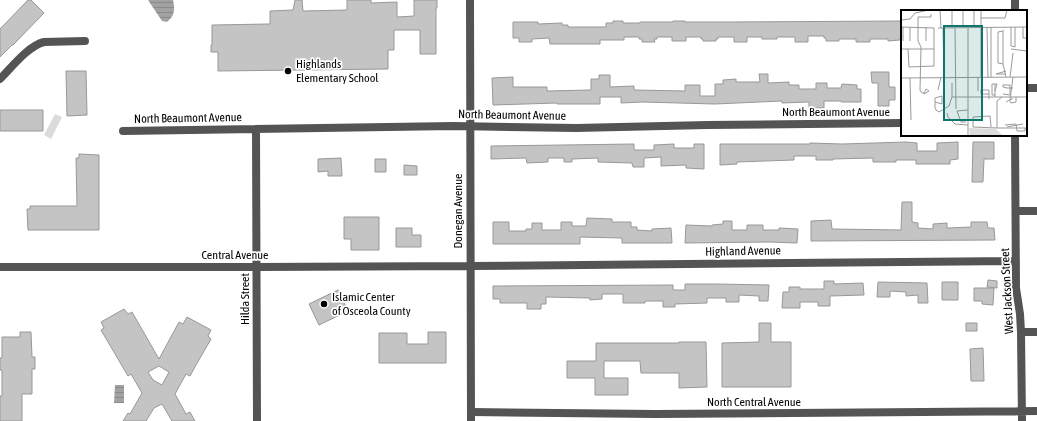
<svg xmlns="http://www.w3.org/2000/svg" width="1037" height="421" font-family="'Asap Condensed',sans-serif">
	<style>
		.pitch { fill: #dbdbdb }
		.water { fill: url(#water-rules) }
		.building { fill: #c4c4c4; stroke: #989898; fill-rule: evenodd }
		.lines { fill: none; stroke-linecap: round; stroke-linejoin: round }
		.minor { stroke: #545454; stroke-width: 8 }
		.tertiary { stroke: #545454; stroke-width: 8 }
		.poi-dot { fill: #000; stroke: #fff; stroke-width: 1.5 }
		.labels { text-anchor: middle; stroke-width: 3.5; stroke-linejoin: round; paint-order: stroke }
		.poi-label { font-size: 12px; fill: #000; stroke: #fff; text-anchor: start }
		.street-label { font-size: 12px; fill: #000; stroke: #fff }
		.inset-road { fill: none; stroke: #999; stroke-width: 1 }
		.view { fill: #0f766e; fill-opacity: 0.15; stroke: #0f766e; stroke-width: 2 }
		.inset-edge { fill: none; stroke: #000; stroke-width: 2 }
	</style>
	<defs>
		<pattern id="water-rules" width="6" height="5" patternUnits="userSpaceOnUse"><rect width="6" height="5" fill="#a2a2a2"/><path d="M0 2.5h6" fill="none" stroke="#8a8a8a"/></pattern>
	</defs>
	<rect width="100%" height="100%" fill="#fff"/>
	<path class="pitch" d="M55,114l7,3 -11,22 -7,-4z"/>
	<path class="water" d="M148,0h25c2,9 2,16 -6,22l-5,-1z
		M115,385h9v18h-10z"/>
	<path class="building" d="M28,0h3l13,13 -31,32h-1l-12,12v-28z
		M295,0h7l1,11 44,-1v-10h24v3l26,-1v15l17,-1v-16h23v8h-1v46h-16v-24h-26v20h-6v19l-170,2v-19h-7v-7h1v-20l58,-1v-13l23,-1z
		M613,21h10v2h17v-1h33v-1h12v1h44l173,-1v17h-2v2l-12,1v-2h-18v3h-14v-3h-17v2h-13v-3h-2v-2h-16v6h-13v-5h-18v2h-15v-2h-15v5h-13v-5h-16v2h-2v2h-13v-2h-2v-2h-15v4h-14v-4h-15v2h-3l1,3h-13v-3h-3v-2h-15v3h-24v4h-50l-1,-6 -17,1v3h-13v-4h-6v-16h25v2l24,-1v2h6v2h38v-4h7z
		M66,71h20l1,44 -20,1z
		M871,72h18v15h6v13h-6v6h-11v-23h-6z
		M759,74h9v9l21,-1v3h10v4h17v-6h11v5h14l1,-4 15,1v4h4v13h-20v-1h-17v7h-15v-6l-27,1v-2l-67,3 -73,-2 -21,1v-6h-21v7h-43v-1l-64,2 -1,-27 21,-1v10h34v4l44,-1v-11h8v-4h11v12l24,-1v4l51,1v-6h15v11h15v-12h8v-4l13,-1v3h24z
		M0,110h43v21h-43z
		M906,142l11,1v8h20v-8l21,-1v17l-8,1v4h-34v-4h-20v2h-23v-4l-40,1v1h-17v-4h-22v4l-57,2v2l-17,1v-21h90v-1l32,1z
		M973,142h21v17h-10l-1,23h-11z
		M634,144v6h20v-5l20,-1v4h20v-4h10v25l-18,-1v-3l-25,1v-9l-17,1v9h-11l-1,-4 -34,-1v-4l-26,1v3h-8v-4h-16v4l-21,1 -1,-5 -35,1v-13z
		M79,154l20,1v75h-71l-1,-21h3v-3h47l-1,-48h3z
		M341,158l1,18h-14v-5l-10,1v-13z
		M375,159h11v13h-11z
		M404,165l13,1v9h-13z
		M902,202h10v20l6,1v5l15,1v-5l14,-1v5l24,-1v-5h16l1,6h6l1,12 -184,1v-20l20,-1 1,9 69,1z
		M344,217h35v33h-28v-11h-7z
		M587,218l25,1v3h19v5h6v3l15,1v-2l19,-1 1,15h-50v-5l-42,-1v7h-87v-22h16v9h17v-2h6v-6h10v7h19v-8h11v4h14z
		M723,221h9v9h15v-5h16v5h16v-2l19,1 -1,14 -27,-1 -85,1 1,-18 26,1v-1l11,-1z
		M396,228h16v7h9v12h-25z
		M988,280l9,1v7l-10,-1z
		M824,281h10v3l29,-1 1,12 -34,1v10h-12v-4h-18v6h-18l1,-16h6v-5h11v2h24z
		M878,282l49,1 1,20h-10v-8l-12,1v-4l-16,-1v6h-13z
		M942,282h16v18h-16z
		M685,284h31l53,1 -1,16h-9v-5l-20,-1v7h-13v-4h-19v5l-32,1v3h-12v-6h-18v2h-22v-9h-21v5l-12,1v-2l-44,-1v7h-5v5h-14v-6h-27v-4h-7v-13l180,-1v5h12z
		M974,288h20l-1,17 -11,-1v-3h-8z
		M338,290l10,21 -29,14 -10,-21z
		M124,309l4,5 4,-2 27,47 20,-37 4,2 4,-7 24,13 -3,6 3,3 -15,26 -6,11 -4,-2 -11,20 11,20 4,-2 5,9h-23l-10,-17 -8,4 -8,13h-23l5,-8 2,1 12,-21 -11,-19 -3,2 -27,-46 3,-2 -3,-6zM159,366l10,6 -7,13 -9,-5 -5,-8z
		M759,323h12v19h20v45h-69v-44l37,-1z
		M966,323h11v8h-11z
		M20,332h11l1,25h3v12h-3v25h-10v27h-22v-25h2v-26h-2v-12h2v-21h18z
		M428,332h18v31h-67v-30h28v11h21z
		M679,342h27l1,45 -28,1v-15h-38l-1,-12h-36v17h24v17h-33v-17h-28v-17h29v-18h83z
		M983,348l1,33h-13l-1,-32z"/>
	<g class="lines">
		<path class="minor" d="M1015,0v11
			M0,79c12,-12 28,-33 44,-37l41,-1
			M1026,88h11
			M256,129l1,292
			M123,131l331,-5 122,2 132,-3 194,-2
			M1015,135l1,153 4,26 1,18 1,89
			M1016,211h21
			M471,266l545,-5
			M1021,332h16
			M471,412l184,2 382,-3"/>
		<path class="tertiary" d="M470,0l1,421
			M0,267h257l214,-1"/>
	</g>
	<g class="poi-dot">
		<circle cx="288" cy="71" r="4"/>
		<circle cx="324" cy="304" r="4"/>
	</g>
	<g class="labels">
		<g class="poi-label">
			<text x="296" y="68">Highlands<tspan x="296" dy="14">Elementary School</tspan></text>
			<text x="332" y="301">Islamic Center<tspan x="332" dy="14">of Osceola County</tspan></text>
		</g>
		<g class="street-label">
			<text x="836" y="116">North Beaumont Avenue</text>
			<text transform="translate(512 115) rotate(1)" y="4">North Beaumont Avenue</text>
			<text transform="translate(188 118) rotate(-1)" y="4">North Beaumont Avenue</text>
			<text transform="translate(458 211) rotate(-90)" y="4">Donegan Avenue</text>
			<text transform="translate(743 251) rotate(-1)" y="4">Highland Avenue</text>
			<text x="235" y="259">Central Avenue</text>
			<text transform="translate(1007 291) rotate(-93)" y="4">West Jackson Street</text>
			<text transform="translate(245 299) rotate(-90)" y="4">Hilda Street</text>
			<text x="754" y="406">North Central Avenue</text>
		</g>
	</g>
	<g transform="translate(901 10)">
		<rect width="126" height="126" fill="#fff"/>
		<path d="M68,118l27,1 7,7h-33z" fill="#dbdbdb"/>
		<path class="inset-road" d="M39,0l1,18M51,0v18M62,0v17M73,0v17M80,0v67M80,8h24l2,-8M0,10l9,-1 5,-6 14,-3M0,17l33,1v38l-25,1 -1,-18M2,17v14M9,17v14M25,17v14M86,17l1,50M90,17v50M110,17v19l4,1v-20M122,17v11h4M37,18l89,-1M42,18l1,49M54,18l1,81M67,18v108M102,20v34M102,21l-5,1v31l5,1 3,13M0,39h33M110,39l16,2M105,61l-10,3h10M109,67l3,-24M0,68l126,-1M9,68l1,42M94,74h-3v11h3M37,80l3,-13M77,81v-14M94,81l2,-7h-2v13M23,83l2,-4 3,2 -5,3v-1h-1l-2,-1 -1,-2 1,-43 -3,-6v-24h13v-3M102,84l7,1v-10h-7v2l4,1h6M51,87v-14M101,87l-5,4v27h30M111,88v1l-2,1 3,-23M88,89v-5h-8v-4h8v4M34,92l7,2v-8l-7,2v10l1,2 3,2 10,-6 3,-9h75M105,92l3,-2 2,3 5,-1v-5M46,103l1,4 7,7 13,1M65,112h-5l-4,-11 11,-1M104,115l11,-1 1,7h8v-3M90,117l-1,-11 -17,1v10l24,1M106,117l16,-3"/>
		<path class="view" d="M43,16h38v94h-38z"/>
		<rect width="126" height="126" class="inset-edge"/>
	</g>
</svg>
